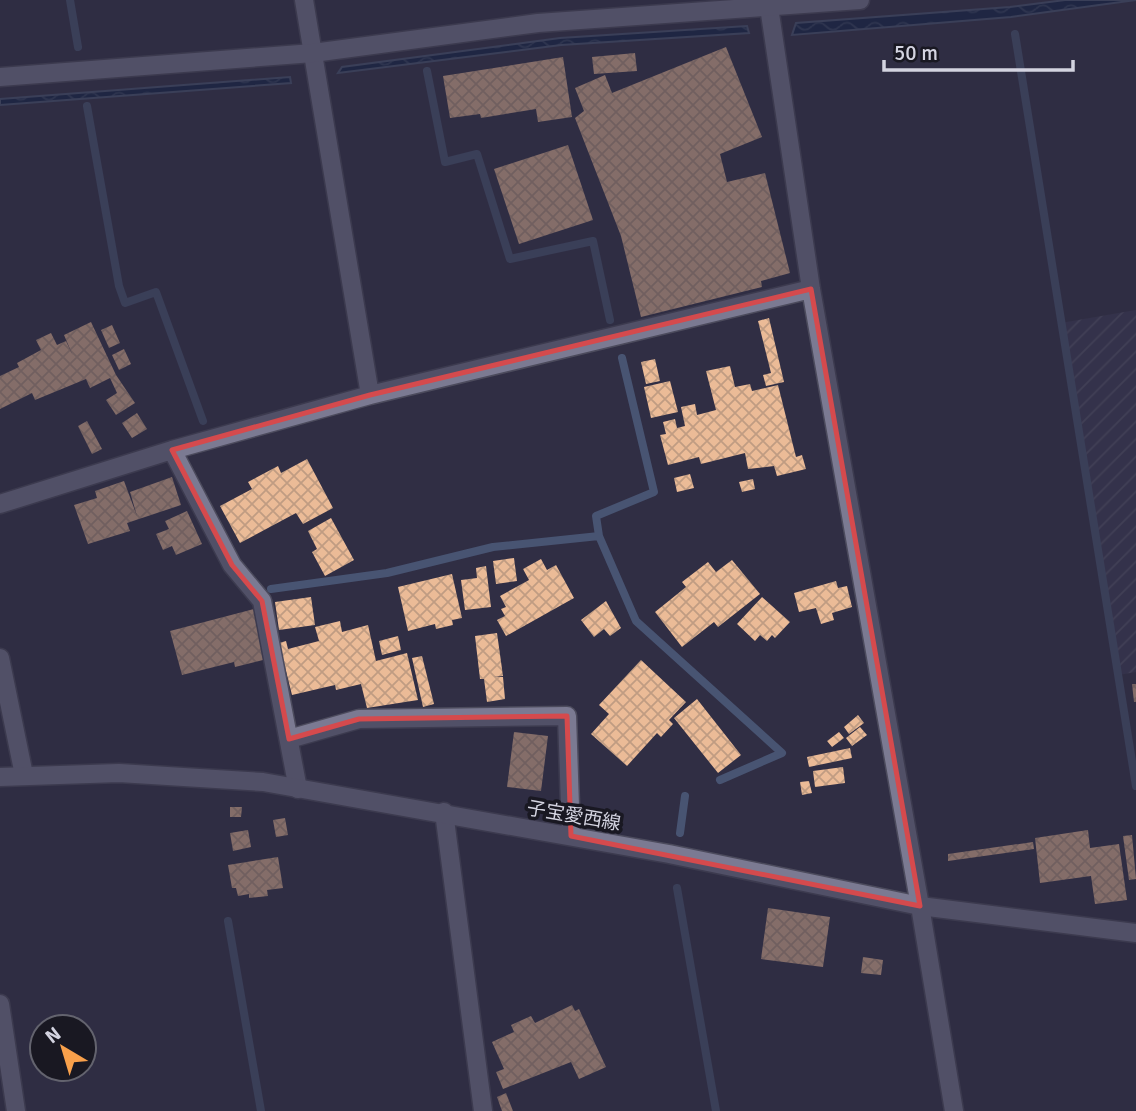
<svg xmlns="http://www.w3.org/2000/svg" width="1136" height="1111" font-family="Signika,'Noto Sans JP',sans-serif">
	<style>
		.industrial { fill: url(#industrial-furrows) }
		.water { fill: url(#water-waves); stroke: #485472; stroke-width: 2 }
		.lines { fill: none; stroke-linecap: round; stroke-linejoin: round }
		.stream { stroke: #485472; stroke-width: 8 }
		.building { fill: url(#building-cross-hatch) }
		.street-casing { stroke: #4c4b5d; stroke-width: 21 }
		.secondary-casing { stroke: #4c4b5d; stroke-width: 21 }
		.street { stroke: #7b7a92; stroke-width: 18 }
		.secondary { stroke: #7b7a92; stroke-width: 18 }
		.marked { fill: none; stroke: #d54a4d; stroke-width: 5; stroke-linejoin: round }
		.labels { text-anchor: middle; stroke-width: 7; stroke-linejoin: round; paint-order: stroke }
		.street-label { font-size: 19px; fill: #d3d3e0; stroke: #191822 }
	</style>
	<defs>
		<pattern id="industrial-furrows" width="10" height="10" patternUnits="userSpaceOnUse" patternTransform="scale(1.75)"><rect width="10" height="10" fill="#3b3954"/><path d="M-1 1l2-2M0 10L10 0M9 11l2-2" fill="none" stroke="#56556c"/></pattern>
		<pattern id="water-waves" width="16" height="10" patternUnits="userSpaceOnUse" patternTransform="scale(1.75)"><rect width="16" height="10" fill="#0c1e43"/><path d="M0 5q4-4 8 0t8 0" fill="none" stroke="#2e3e5e"/></pattern>
		<pattern id="building-cross-hatch" width="8" height="8" patternUnits="userSpaceOnUse" patternTransform="scale(1.75)"><rect width="8" height="8" fill="#ebbb97"/><path d="M0 0l8 8M0 8l8-8" fill="none" stroke="#c09c82"/></pattern>
	</defs>
	<rect width="100%" height="100%" fill="#302e44"/>
	<path class="industrial" d="M1136,310v362l-18,3 -57,-352z"/>
	<path class="water" d="M1065,0h71l-125,17 -219,18 4,-12 214,-16z
		M747,26l2,7 -188,12 -223,28 4,-6 218,-29z
		M290,77l1,6 -291,22v-6z"/>
	<g class="lines">
		<path class="stream" d="M70,0l8,47
			M1015,34l121,752
			M427,71l18,91 32,-8 33,105 83,-18 17,79
			M87,106l32,180 6,17 31,-11 47,129
			M622,358l32,134 -58,24 3,20 37,85 146,132 -62,27
			M271,589l116,-16 106,-26 106,-11
			M680,833l5,-37
			M677,888l39,223
			M228,921l33,190"/>
	</g>
	<path class="building" d="M726,47l36,90 -42,17 7,28 38,-9 25,100 -29,8 1,6 -121,30 -20,-81 -46,-118 9,-7 -9,-23 30,-13 7,18z
		M635,53l2,18 -43,3 -2,-17z
		M563,57l9,60 -34,5 -2,-13 -55,9 -1,-4 -30,4 -7,-42z
		M568,145l25,75 -74,24 -25,-75z
		M769,318l15,64 -18,4 -3,-11 8,-2 -13,-52z
		M91,322l25,53 19,28 -19,12 -10,-15 11,-7 -7,-15 -20,10 -4,-9 -51,21 -3,-7 -32,16v-33l19,-9 -2,-4 24,-13 -5,-10 15,-7 6,12 9,-4 7,15 -9,-21z
		M112,325l8,18 -11,5 -8,-18z
		M124,349l7,15 -12,6 -7,-15z
		M655,359l5,22 -14,3 -5,-22z
		M730,366l5,21 15,-3 2,7 26,-6 18,72 6,-2 4,14 -29,7 -3,-10 -26,3 -3,-16 -44,11 -2,-7 -31,8 -8,-30 6,-1 -3,-12 12,-3 2,9 8,-2 -4,-19 14,-3 2,11 19,-5 -10,-39z
		M670,381l8,31 -27,6 -7,-31z
		M137,413l10,16 -15,9 -10,-15z
		M87,421l15,28 -10,5 -14,-28z
		M307,459l26,49 -30,16 -7,-11 -56,30 -20,-37 32,-17 -4,-7 30,-16 3,7z
		M690,474l4,14 -17,4 -3,-14z
		M172,477l9,28 -54,18 3,8 -42,13 -14,-39 23,-7 -2,-7 29,-10 13,35 -7,-24z
		M753,479l2,10 -13,3 -3,-10z
		M187,511l15,33 -26,11 -4,-9 -9,4 -7,-16 13,-5 -4,-8z
		M331,518l23,42 -29,16 -13,-24 5,-3 -9,-18z
		M514,558l3,23 -21,3 -3,-23z
		M541,559l6,11 9,-5 18,33 -68,38 -9,-16 8,-4 -4,-7 5,-2 -6,-11 29,-16 -6,-11z
		M732,560l28,34 -42,33 -4,-5 -32,25 -27,-35 31,-25 -4,-5 26,-20 8,10z
		M486,566l5,41 -26,3 -4,-30 16,-2 -1,-10z
		M452,574l10,44 -10,2 1,5 -17,4 -1,-5 -27,7 -10,-44z
		M836,581l2,7 9,-2 5,21 -20,6 2,7 -13,4 -5,-16 -17,4 -5,-19z
		M311,597l4,28 -36,5 -4,-28z
		M762,597l28,25 -15,16 -3,-3 -5,6 -7,-6 -5,6 -18,-17z
		M606,601l15,27 -11,8 -6,-7 -10,8 -13,-17z
		M254,609l13,50 -32,8 -1,-5 -52,13 -12,-44z
		M340,621l2,11 26,-7 8,36 31,-8 11,47 -51,8 -6,-24 -25,6 -1,-5 -43,10 -13,-52 7,-2 2,8 31,-8 -4,-14z
		M497,633l6,43 -9,1h9l2,22 -18,3 -3,-23h-4l-5,-43z
		M398,636l3,14 -19,5 -3,-14z
		M422,656l12,48 -11,3 -11,-49z
		M641,660l45,42 -17,18 4,4 -12,13 -4,-4 -30,33 -36,-32 18,-20 -10,-9z
		M1132,684h4v18h-2z
		M697,699l44,56 -23,18 -44,-55z
		M858,715l6,8 -15,11 -5,-7z
		M860,727l7,8 -15,11 -6,-8z
		M514,732l34,4 -7,55 -34,-4z
		M839,732l5,6 -12,9 -5,-6z
		M850,748l2,10 -43,9 -2,-10z
		M843,767l2,16 -30,4 -2,-16z
		M809,781l3,12 -10,2 -2,-13z
		M230,807h12l-1,10h-11z
		M285,818l3,17 -12,2 -3,-17z
		M248,830l3,17 -18,4 -3,-18z
		M1088,830l2,18 29,-4 8,56 -32,4 -4,-28 -51,7 -5,-45z
		M1132,835l4,44 -7,1 -6,-44z
		M1033,842l1,7 -86,12v-7z
		M278,857l5,31 -16,2 1,6 -19,2v-4l-11,2 -2,-8h-4l-4,-23z
		M768,908l62,9 -7,50 -62,-8z
		M863,957l20,3 -2,15 -20,-2z
		M572,1005l3,6 4,-2 27,58 -27,12 -8,-17 -68,27 -7,-17 8,-3 -12,-27 22,-10 -3,-7 20,-9 4,7z
		M506,1093l7,18h-11l-5,-14z"/>
	<g class="lines">
		<defs>
			<path id="street" d="M304,0l66,395
				M768,0l43,289 109,617
				M172,450l60,115 30,36 36,188
				M0,504l172,-54 198,-55 441,-106
				M0,658l24,117
				M289,739l70,-20 208,-3 4,120
				M444,812l39,299
				M0,1004l16,107"/>
			<path id="secondary" d="M0,77l313,-24 225,-30 322,-23
				M0,777l119,-4 144,9 406,72 251,52 216,27
				M920,906l34,205"/>
		</defs>
		<use href="#street" class="street-casing"/>
		<use href="#secondary" class="secondary-casing"/>
		<use href="#street" class="street"/>
		<use href="#secondary" class="secondary"/>
	</g>
	<path d="M0 0H1136V1111H0ZM811,289l109,617 -349,-70 -4,-120 -208,3 -70,20 -27,-138 -30,-36 -60,-115 198,-55z" fill="#302e44" fill-opacity=".55" fill-rule="evenodd"/>
	<path class="marked" d="M811,289l109,617 -349,-70 -4,-120 -208,3 -70,20 -27,-138 -30,-36 -60,-115 198,-55z"/>
	<g class="labels">
		<g class="street-label">
			<text transform="translate(574 815) rotate(10)" y="7">子宝愛西線</text>
		</g>
	</g>
	<g transform="translate(63 1048) rotate(322)"><circle r="33" fill="#191822" stroke="#63636e" stroke-width="2"/>
	<path d="M0-5L12 26L0 18L-12 26Z" fill="#f8a04b"/>
	<text y="-10" font-size="19" font-weight="bold" text-anchor="middle" fill="#d3d3e0">N</text>
	</g>
	<path d="M884 60v10h189v-10" fill="none" stroke="#d3d3e0" stroke-width="3.5"/>
	<text x="894" y="60" font-size="21" fill="#d3d3e0" stroke="#191822" stroke-width="5" paint-order="stroke">50 m</text>
</svg>
